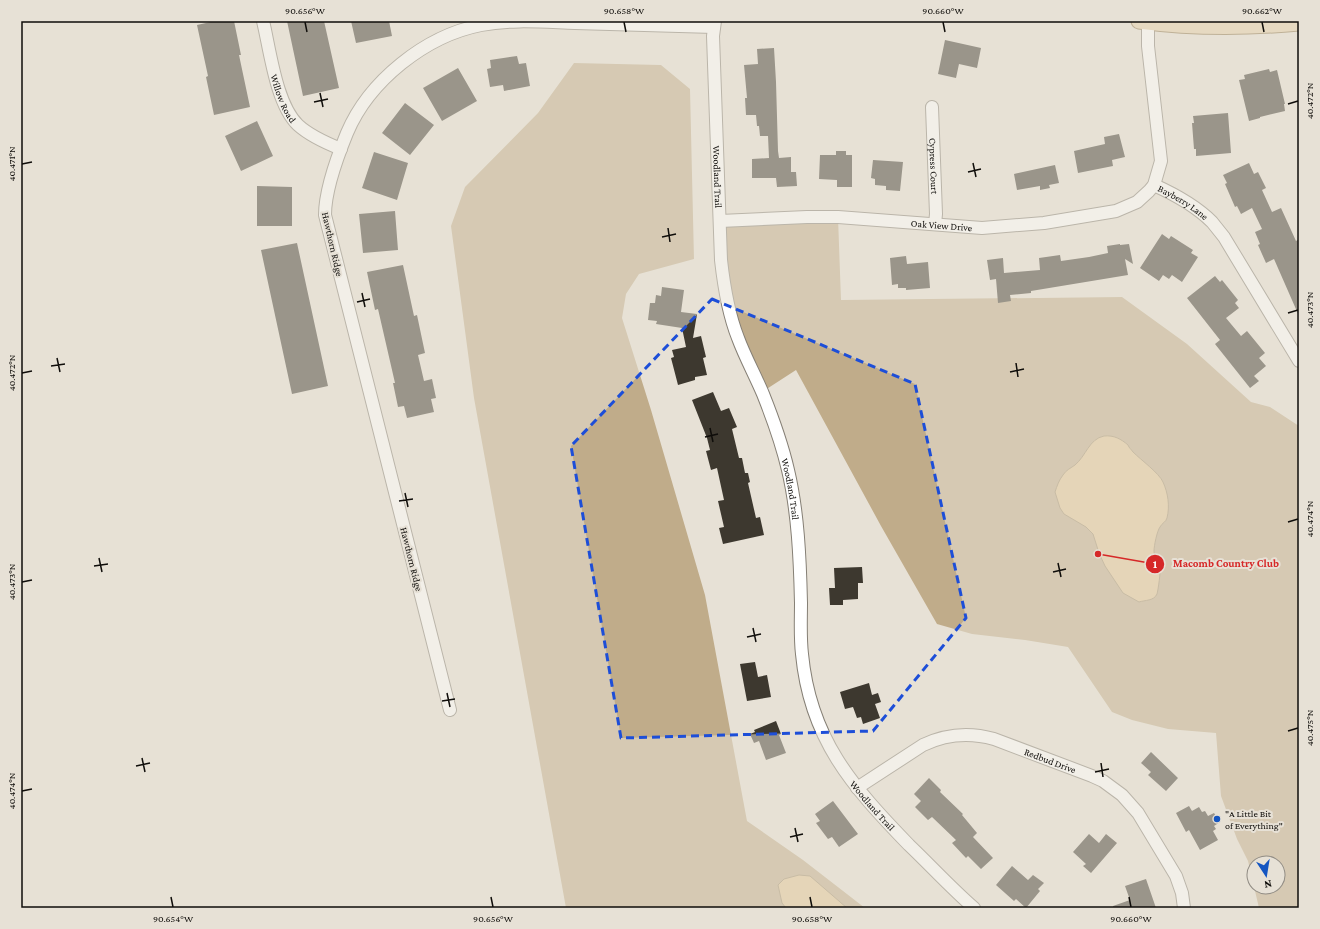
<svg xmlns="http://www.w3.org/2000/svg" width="1320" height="929" font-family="'Crimson Pro',serif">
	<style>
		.green { fill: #c0ac8a; fill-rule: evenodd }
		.water { fill: #e2c595; stroke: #a38e6b }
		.building { fill: #3d382f }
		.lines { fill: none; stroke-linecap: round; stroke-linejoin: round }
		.minor-casing { stroke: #857f75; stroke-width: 14 }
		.major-casing { stroke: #8e764c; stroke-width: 17 }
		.minor { stroke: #fff; stroke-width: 12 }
		.major { stroke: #e5cea9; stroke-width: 15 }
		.marked { fill: none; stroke: #1d4ed8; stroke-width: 3; stroke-dasharray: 8 5; stroke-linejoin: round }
		.ticks { fill: none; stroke: #0f0d0a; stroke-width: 1.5 }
		.poi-dot { fill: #1455c1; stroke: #e7e1d6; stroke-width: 1.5 }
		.labels { text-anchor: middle; stroke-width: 4; stroke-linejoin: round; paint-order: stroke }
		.street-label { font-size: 10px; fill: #0f0d0a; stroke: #e7e1d6 }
		.poi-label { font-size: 10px; fill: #0f0d0a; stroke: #e7e1d6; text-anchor: start }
		.leader { fill: none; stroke: #d62828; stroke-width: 1.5 }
		.callout-dot { fill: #d62828; stroke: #e7e1d6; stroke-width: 1.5 }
		.mark-label { font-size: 12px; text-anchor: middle; font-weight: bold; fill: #fff }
		.callout-label { font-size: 11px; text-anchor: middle; font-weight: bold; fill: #d62828; stroke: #e7e1d6; stroke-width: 4; stroke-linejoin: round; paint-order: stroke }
		.neatline { fill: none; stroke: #0f0d0a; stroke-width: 1.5 }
		.ticks-label { font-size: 10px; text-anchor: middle; fill: #0f0d0a }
	</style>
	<rect width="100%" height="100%" fill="#e7e1d6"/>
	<path class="green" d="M574,63l87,2 29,24 4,170 -55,15 -13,20 -4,24 29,92 54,185 42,226 56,39 62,48h-299l-92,-510 -23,-172 14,-39 73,-74z
		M838,217l3,83 281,-3 65,47 64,58 19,5 29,19v482h-40l-11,-47 -11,-22 -16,-43 -5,-63 -48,-4 -36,-9 -20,-8 -44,-65 -43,-7 -53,-6 -35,-10 -56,-98 -85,-156 -34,22 -25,-55 -17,-116zM1254,863h24v24h-24z"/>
	<path class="water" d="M1104,436c10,-1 17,3 24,9 1,3 3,4 5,7 8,8 26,21 30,30 5,11 7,24 4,36 -1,4 -5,5 -7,9 -3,4 -6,19 -6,24 0,6 3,11 6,16 1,3 -2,24 -3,27 -3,7 -12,6 -18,8l-16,-9 -18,-27 -6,-13 -6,-19 -7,-7 -22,-13 -4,-6 -5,-16c2,-6 4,-12 8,-17 3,-5 8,-7 12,-10 11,-9 14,-26 29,-29z
		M799,875l11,1 37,32h-61l-4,-5 -4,-18 6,-6z"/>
	<path class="building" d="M215,21h19l7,34h-2l11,52 -36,8 -8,-38 2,-1 -11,-51z
		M287,21h37l15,67 -36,8z
		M351,21h38l3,15 -36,7z
		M945,40l36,8 -4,20 -18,-4 -3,14 -18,-4z
		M774,48l2,34 2,69 1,7 12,-1v15h5l1,14 -20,1 -1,-9h-24v-19l17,-1 -1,-22h-8l-1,-10h-2l-1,-11h-10l-1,-17h2l-3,-33 14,-1 -1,-15z
		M517,56l2,8 7,-1 4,23 -26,5 -1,-6 -13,2 -3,-18 4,-1 -1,-8z
		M458,68l19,33 -35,20 -19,-33z
		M1269,69l1,3 7,-2 8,34h-1l1,7 -25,6v1l-11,3 -10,-41 6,-1 -1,-4z
		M405,103l29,22 -24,30 -28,-22z
		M1228,113l3,40 -35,3v-7h-2l-2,-26h2l-1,-7z
		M257,121l16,35 -32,15 -16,-35z
		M1119,134l6,23 -13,3 1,6 -35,7 -4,-22 31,-7 -1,-7z
		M836,151h10v4h6v32h-15v-7l-18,-1 1,-24h16z
		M374,152l34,11 -11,37 -35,-12z
		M873,160l30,2 -3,29 -14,-1v-4l-11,-1v-6l-4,-1z
		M1249,163l5,11 4,-2 8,16 -4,2 10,22 9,-4 15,33 3,-2v77l-25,-57 -8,4 -8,-18 2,-1 -5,-12 7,-3 -10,-21 -11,6 -4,-8 -2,1 -10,-23 2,-1 -4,-8z
		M1055,165l4,18 -10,2 1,3 -10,2v-4l-23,4 -3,-16z
		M257,186l35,1v39h-35z
		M395,211l3,39 -35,3 -4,-39z
		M1162,234l7,5 2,-3 22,14 -2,3 7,4 -16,25 -10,-7 -3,4 -6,-4 -4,6 -19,-13z
		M297,243l31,143 -36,8 -31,-144z
		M1120,244v1l9,-1 4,20 -8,-5 3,16 -97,16v2l-21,2 1,6 -13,2 -2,-24 -6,1 -3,-20 16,-2 1,15 36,-3 -1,-12 21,-3 1,6 28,-4 19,-4 -1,-7z
		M906,256l1,8 21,-2 2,26 -24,2v-2h-8v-4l-6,1 -2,-27z
		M403,265l11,51 3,-1 8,38 -7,2 6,26 8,-2 4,19 -5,1 3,13 -27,6 -3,-12 -6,1 -5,-24h2l-17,-74 -3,1 -8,-38z
		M1215,276l5,6 2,-2 16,20 -3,3 4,5 -13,10 15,18 6,-5 18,22 -6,5 7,8 -12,10 5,5 -9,7 -35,-44 5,-4 -33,-42z
		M662,287l22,3 -3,22 16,2 -4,24 8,-2 5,21 -3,1 4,17 -12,2v3l-17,5 -7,-27 3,-1 -2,-7 14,-3 -4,-19 -26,-4 1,-3 -9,-1 2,-17h5l1,-8 5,1z
		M713,392l8,19 8,-3 8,19 -5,2 7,29h3l3,15h3l2,9 -2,1 8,35 4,-1 4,18 -41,9 -4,-16 5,-1 -6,-26 6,-1 -7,-32 -6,2 -5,-19 4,-1 -3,-12 -15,-38z
		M862,567l1,16h-5v16l-15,1v5h-13l-1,-17h6l-1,-20z
		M755,662l3,15 9,-2 4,22 -24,4 -7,-37z
		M869,683l3,12 6,-2 3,9 -6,2 5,14 -17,6 -2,-7 -4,1 -4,-11 -8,2 -5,-17z
		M776,721l5,13 -2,1 7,18 -20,7 -7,-19 -5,2 -4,-9 5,-2 -1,-2z
		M1151,752l27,26 -12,13 -18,-16 3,-3 -10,-9z
		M929,778l12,12 -1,2 23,22 -1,1 15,18 -4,4 20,21 -12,11 -13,-13 -2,2 -14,-15 4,-3 -24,-23 -4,3 -13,-13 6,-6 -7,-7z
		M833,801l25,33 -19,13 -7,-10 -4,2 -12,-16 4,-2 -5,-7z
		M1189,806l3,5 7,-4 3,5 3,-1 3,5 6,-3 6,9 -6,4 2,3 -3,2 5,9 -18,10 -11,-20 -3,2 -10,-19z
		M1089,834l10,9 7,-9 11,9 -26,30 -8,-7 3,-2 -13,-12z
		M1012,866l16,14 5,-5 11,8 -6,6 2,2 -14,17 -10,-9 -2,2 -18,-16z
		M1146,879l10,29h-43v-2l17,-6 -5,-14z"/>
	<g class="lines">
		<defs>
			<g id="minor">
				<path id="s1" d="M263,21c7,29 13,83 35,104 12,11 28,18 43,24"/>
				<path id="s2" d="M715,21l-2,15 8,224c3,27 7,53 17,78 7,19 17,37 25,56 10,25 19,50 25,76 10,42 12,89 13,133 0,17 -1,34 1,51 8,85 50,132 107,191 22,21 42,43 65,63"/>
				<path id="s3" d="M932,107l4,107 -1,10"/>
				<path id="s4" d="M1154,185c20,9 42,21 58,37 4,5 8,10 12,15l75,124"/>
				<path id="s5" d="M720,221l87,-4h31l144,11 62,-5 72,-12 21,-9 12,-11 5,-6 7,-24 -13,-115v-24"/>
				<path d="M450,710l-125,-495c0,-24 13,-60 22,-82 22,-52 78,-97 134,-108 31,-6 63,-3 94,-2 46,1 93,3 139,4"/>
				<path id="s6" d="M857,788l66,-43c23,-11 46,-13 71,-6l98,37 11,5 19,14 16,18 38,63 6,17 2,15"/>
			</g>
			<path id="major" d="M1139,21c53,7 106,7 160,2"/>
		</defs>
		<use href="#minor" class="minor-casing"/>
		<use href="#major" class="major-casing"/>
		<use href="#minor" class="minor"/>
		<use href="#major" class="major"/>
	</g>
	<path d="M0 0H1320V929H0ZM712,299l203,85 51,234 -93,113 -252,7 -50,-292z" fill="#e7e1d6" fill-opacity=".55" fill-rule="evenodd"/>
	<path class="marked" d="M712,299l203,85 51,234 -93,113 -252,7 -50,-292z"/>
	<path class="ticks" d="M305,22l2,10M624,22l2,10M943,22l2,10M1262,22l2,10M320,93l3,14M314,102l14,-3M1288,104l10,-3M973,163l3,14M22,164l10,-2M968,172l13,-3M668,228l2,14M662,237l14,-3M362,293l3,14M357,302l13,-3M1288,313l10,-3M57,358l3,14M1016,363l2,14M51,366l14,-2M1010,372l14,-3M22,373l10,-2M710,428l3,14M705,437l13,-3M405,493l3,14M399,501l14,-2M1288,522l10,-3M99,558l3,14M1058,563l3,14M94,566l14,-2M1053,572l13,-3M22,582l10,-2M753,628l3,14M747,637l14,-3M447,693l3,14M442,701l13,-2M1288,731l10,-3M142,758l3,14M1101,763l2,14M136,766l14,-3M1095,772l14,-3M22,791l10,-2M795,828l3,14M790,837l13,-3M171,897l2,10M491,897l2,10M810,897l2,10M1129,897l2,10"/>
	<circle class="poi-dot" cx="1217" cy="819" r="4"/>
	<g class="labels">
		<g class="street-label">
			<text dy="4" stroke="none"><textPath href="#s1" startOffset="80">Willow Road</textPath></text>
			<text dy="4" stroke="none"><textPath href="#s3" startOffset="59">Cypress Court</textPath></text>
			<text dy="4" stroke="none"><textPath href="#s2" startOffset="156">Woodland Trail</textPath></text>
			<text dy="4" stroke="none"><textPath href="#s4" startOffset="34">Bayberry Lane</textPath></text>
			<text dy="4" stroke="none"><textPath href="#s5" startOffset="222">Oak View Drive</textPath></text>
			<text transform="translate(333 244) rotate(77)" y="4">Hawthorn Ridge</text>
			<text dy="4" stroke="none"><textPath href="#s2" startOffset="480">Woodland Trail</textPath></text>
			<text transform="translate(412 559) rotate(76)" y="4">Hawthorn Ridge</text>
			<text dy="4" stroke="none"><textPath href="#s6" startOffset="212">Redbud Drive</textPath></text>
			<text dy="4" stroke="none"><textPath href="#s2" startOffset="816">Woodland Trail</textPath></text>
		</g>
		<g class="poi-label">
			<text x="1225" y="817">"A Little Bit<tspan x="1225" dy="12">of Everything"</tspan></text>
		</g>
	</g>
	<path class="leader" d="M1098 554L1155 564"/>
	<g class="callout-dot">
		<circle cx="1098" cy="554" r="4"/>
		<circle cx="1155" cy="564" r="10"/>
	</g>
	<g class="mark-label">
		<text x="1155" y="568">1</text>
	</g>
	<g class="callout-label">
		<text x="1226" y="567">Macomb Country Club</text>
	</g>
	<rect width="1320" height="929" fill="none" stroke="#e7e1d6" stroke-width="44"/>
	<g transform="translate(1266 875) rotate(168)"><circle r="19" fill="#e7e1d6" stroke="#918c84"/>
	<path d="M0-3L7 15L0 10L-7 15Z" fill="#1455c1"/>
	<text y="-6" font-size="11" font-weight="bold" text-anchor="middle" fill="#0f0d0a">N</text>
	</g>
	<rect x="22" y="22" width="1276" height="885" class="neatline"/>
	<g class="ticks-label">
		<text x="305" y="14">90.656°W</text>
		<text x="624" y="14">90.658°W</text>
		<text x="943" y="14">90.660°W</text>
		<text x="1262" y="14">90.662°W</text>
		<text transform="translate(1309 101) rotate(-90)" y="4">40.472°N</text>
		<text transform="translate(11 164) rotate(-90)" y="4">40.471°N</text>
		<text transform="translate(1309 310) rotate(-90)" y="4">40.473°N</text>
		<text transform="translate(11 373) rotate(-90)" y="4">40.472°N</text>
		<text transform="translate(1309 519) rotate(-90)" y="4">40.474°N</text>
		<text transform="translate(11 582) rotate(-90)" y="4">40.473°N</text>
		<text transform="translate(1309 728) rotate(-90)" y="4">40.475°N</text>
		<text transform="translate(11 791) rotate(-90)" y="4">40.474°N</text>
		<text x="173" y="922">90.654°W</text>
		<text x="493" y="922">90.656°W</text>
		<text x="812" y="922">90.658°W</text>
		<text x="1131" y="922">90.660°W</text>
	</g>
</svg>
